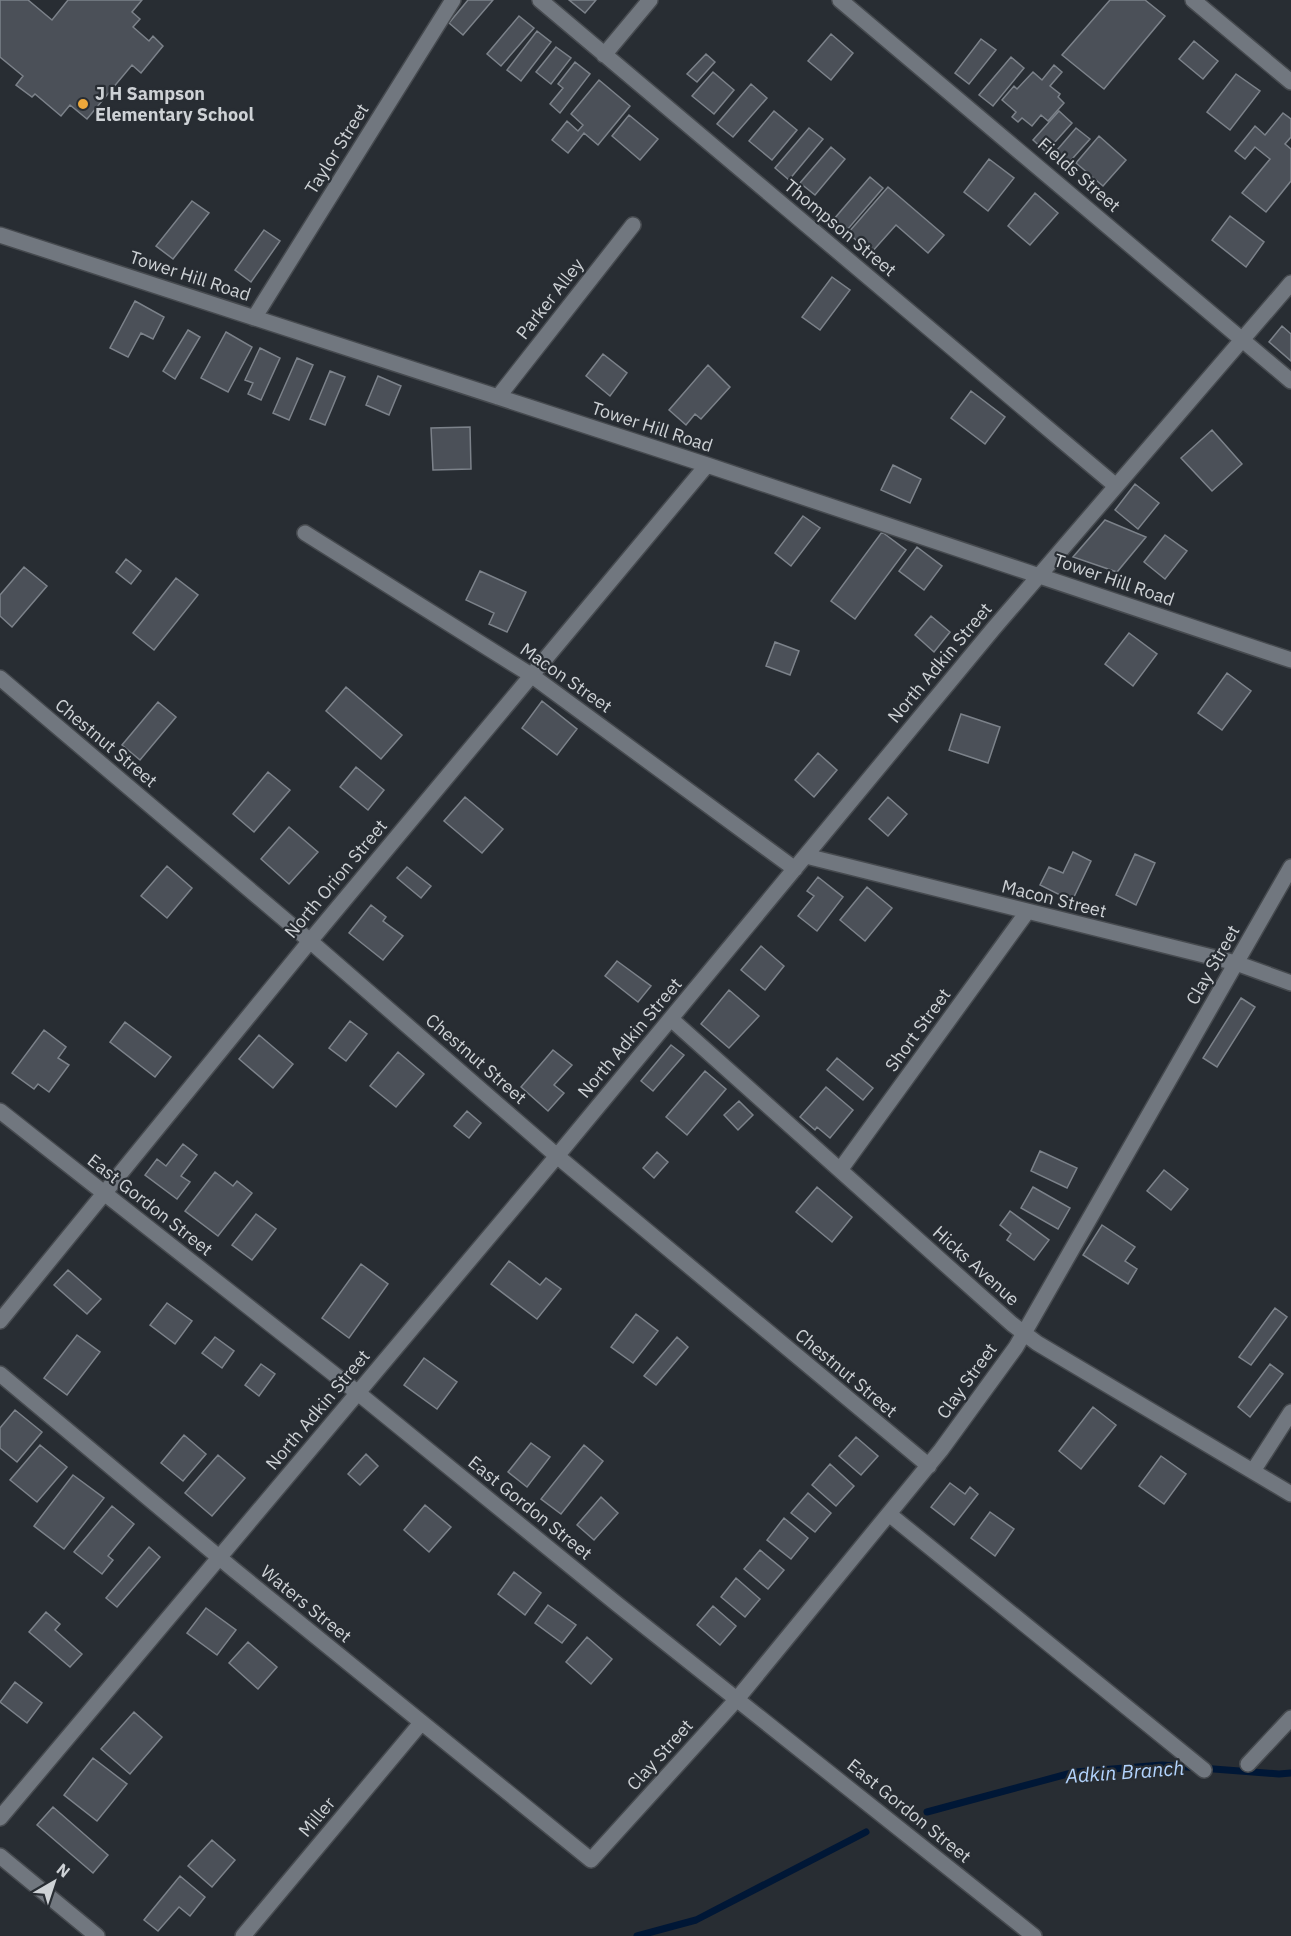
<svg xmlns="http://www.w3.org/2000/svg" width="1291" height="1936" font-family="'IBM Plex Sans',sans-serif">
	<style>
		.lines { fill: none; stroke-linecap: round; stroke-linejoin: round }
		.stream { stroke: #001736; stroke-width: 7 }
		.building { fill: #4b5058; stroke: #7c828a; stroke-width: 1.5 }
		.minor-casing { stroke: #464a4f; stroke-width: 18 }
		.tertiary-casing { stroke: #464a4f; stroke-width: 18 }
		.minor { stroke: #71777f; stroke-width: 15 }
		.tertiary { stroke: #71777f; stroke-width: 15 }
		.poi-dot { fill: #eda83b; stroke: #282d33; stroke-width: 2 }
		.labels { text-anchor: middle; stroke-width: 4.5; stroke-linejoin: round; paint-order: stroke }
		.poi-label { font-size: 18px; font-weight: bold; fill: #ced2d6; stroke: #282d33; text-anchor: start }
		.street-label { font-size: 18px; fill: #ced2d6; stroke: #282d33 }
		.water-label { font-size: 20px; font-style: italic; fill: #b2d3fd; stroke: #282d33 }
	</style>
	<rect width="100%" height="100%" fill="#282d33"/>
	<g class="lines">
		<path class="stream" d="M927,1812l148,-40 87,-7 117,9 12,-1
			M637,1936l59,-16 170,-88"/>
	</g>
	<path class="building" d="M0,0h28l24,20 16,-20h74l-10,12 8,7 -7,8 16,14 4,-5 10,10 -22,27 -9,-8 -45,54 -17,-14 -9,11 -26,-22 -3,3 -16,-12 7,-9 -23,-19z
		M468,0h25l-30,35 -14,-12z
		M569,0h27l-11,13z
		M1110,0h35l20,16 -61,73 -42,-34z
		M519,16l15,12 -33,38 -14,-12z
		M537,31l14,11 -30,39 -14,-11z
		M831,34l22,19 -22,27 -23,-19z
		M981,39l15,11 -27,34 -14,-11z
		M1194,41l24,20 -15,18 -24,-20z
		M556,47l15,11 -20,26 -15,-12z
		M706,54l9,8 -18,20 -10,-8z
		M1011,57l13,11 -31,38 -14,-11z
		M575,62l15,12 -30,39 -10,-9 13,-16 -5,-4z
		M1054,65l8,7 -12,14 10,8 -2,3 6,6 -16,18 -7,-6 -9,11 -10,-8 -4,4 -6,-5 4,-5 -14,-12 12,-14 3,3 16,-17 9,8z
		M713,72l21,18 -20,24 -22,-18z
		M1236,74l24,17 -30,39 -23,-18z
		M599,80l31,26 -32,39 -14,-12 -16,20 -16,-13 15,-19 11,10 5,-6 -12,-11z
		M751,84l16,14 -34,39 -16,-13z
		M774,111l23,19 -25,30 -23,-19z
		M1059,111l13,12 -26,29 -13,-12z
		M1283,113l8,6v18l-6,7 6,5v32l-25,31 -24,-19 28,-34 -15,-12 -10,12 -10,-8 20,-25 10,9z
		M629,115l29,24 -18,21 -28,-24z
		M809,128l14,11 -34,41 -14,-12z
		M1076,128l14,11 -26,29 -13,-11z
		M1099,136l27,24 -23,26 -27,-23z
		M831,147l14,12 -30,36 -15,-12z
		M989,159l25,19 -26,33 -24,-19z
		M870,177l13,11 -36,42 -13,-11z
		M888,187l56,48 -16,18 -32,-28 -25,28 -23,-20z
		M1035,193l23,20 -28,32 -22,-19z
		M192,201l17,12 -36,46 -17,-13z
		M1230,216l34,26 -18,25 -34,-27z
		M264,230l16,11 -29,41 -16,-12z
		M832,277l18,13 -30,40 -18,-13z
		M135,301l29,16 -11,22 -12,-6 -13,24 -18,-9z
		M1282,326l9,8v27l-22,-19z
		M188,330l12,7 -25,42 -12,-8z
		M226,332l26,15 -24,45 -27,-14z
		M260,348l20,10 -19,42 -13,-6 5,-11 -8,-3z
		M603,354l24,19 -17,23 -24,-20z
		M297,358l16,7 -24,55 -16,-7z
		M708,365l22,22 -29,32 -6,-5 -9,11 -17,-15z
		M330,371l15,6 -20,48 -15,-6z
		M378,376l23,10 -12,29 -23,-10z
		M971,391l34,26 -20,27 -34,-26z
		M470,427l1,42 -38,1 -2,-42z
		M1212,430l30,34 -30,27 -31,-33z
		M893,465l28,14 -11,24 -29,-13z
		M1135,484l24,19 -21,26 -23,-19z
		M803,516l17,12 -29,38 -16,-13z
		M1105,520l41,17 -29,35 -44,-15z
		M882,532l24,18 -51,69 -24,-18z
		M1165,535l22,16 -22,28 -21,-17z
		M917,547l25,19 -18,24 -25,-19z
		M126,559l15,12 -10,13 -15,-12z
		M24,567l23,19 -35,41 -12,-11v-21z
		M480,571l46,21 -19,40 -18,-8 5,-11 -28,-13z
		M176,578l22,17 -44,55 -21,-17z
		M931,616l19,16 -16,20 -19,-17z
		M1129,633l28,21 -24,32 -28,-22z
		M775,642l24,9 -9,24 -24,-9z
		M1227,673l24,18 -29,39 -24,-17z
		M346,687l56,48 -21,24 -55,-48z
		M542,701l35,28 -20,26 -35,-27z
		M158,702l18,15 -36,43 -18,-15z
		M961,714l39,13 -12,36 -39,-13z
		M818,753l19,17 -23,27 -19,-17z
		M356,767l28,23 -16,20 -28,-23z
		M268,772l22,18 -36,42 -21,-18z
		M465,797l38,32 -21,24 -38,-32z
		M888,797l19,17 -19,22 -19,-17z
		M289,827l29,25 -29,32 -28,-25z
		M1073,852l18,9 -19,40 -32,-16 9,-18 14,6z
		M1135,854l20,9 -19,42 -20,-10z
		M167,866l25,22 -25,30 -26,-22z
		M407,867l24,19 -10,12 -24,-20z
		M818,877l25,20 -26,34 -19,-15 16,-20 -7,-5z
		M867,887l25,21 -27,33 -25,-21z
		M371,905l15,12 -3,4 20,15 -20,24 -34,-27z
		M761,946l23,20 -19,24 -24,-20z
		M617,961l34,25 -13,16 -33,-26z
		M729,990l30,26 -30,32 -28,-24z
		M1241,998l14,9 -38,60 -14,-9z
		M350,1021l17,13 -21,27 -17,-13z
		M125,1022l46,35 -16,20 -45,-35z
		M44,1030l22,17 -8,11 11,7 -20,27 -11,-8 -4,5 -22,-16z
		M259,1035l34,29 -20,24 -34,-29z
		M671,1045l13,10 -31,36 -12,-10z
		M553,1050l19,15 -18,20 10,8 -16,18 -27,-24z
		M398,1052l26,22 -28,33 -26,-21z
		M837,1058l36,30 -10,12 -36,-30z
		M705,1071l21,18 -39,46 -21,-18z
		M826,1087l27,23 -23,28 -13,-11 -2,3 -15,-13z
		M739,1101l14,14 -15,15 -14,-15z
		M467,1111l14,12 -12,15 -15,-12z
		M183,1144l14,11 -16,21 9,6 -13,17 -32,-24 12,-16 9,7z
		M1040,1151l37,17 -10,20 -36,-17z
		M657,1152l11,10 -14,16 -11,-10z
		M1164,1170l24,19 -17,21 -24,-19z
		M215,1172l18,14 4,-5 15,12 -34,43 -33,-25z
		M817,1187l35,30 -20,25 -36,-30z
		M1033,1187l37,21 -12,21 -37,-21z
		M1010,1211l39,29 -15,20 -27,-20 4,-6 -11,-9z
		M256,1214l20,15 -24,31 -20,-15z
		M1102,1225l33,22 -10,14 12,8 -9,15 -45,-29z
		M509,1261l31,24 6,-7 15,11 -24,30 -46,-35z
		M361,1264l27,20 -39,54 -27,-20z
		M68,1270l33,29 -14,15 -33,-29z
		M167,1303l25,18 -17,23 -25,-19z
		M1275,1308l12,9 -36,48 -12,-8z
		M636,1314l22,17 -25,32 -22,-16z
		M77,1335l23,17 -33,43 -23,-17z
		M215,1337l19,14 -12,17 -20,-15z
		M677,1337l11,10 -32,38 -12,-9z
		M424,1358l33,24 -20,27 -33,-24z
		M261,1364l14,10 -16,22 -14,-11z
		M1270,1364l13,10 -33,43 -12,-10z
		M1093,1407l23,18 -35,44 -22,-18z
		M15,1410l27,22 -25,30 -17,-14v-20z
		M184,1435l22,19 -23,27 -22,-18z
		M856,1437l22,19 -17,19 -22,-19z
		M531,1443l19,14 -23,30 -19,-15z
		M40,1445l27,22 -30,35 -27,-22z
		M584,1445l19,16 -42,53 -20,-15z
		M366,1454l12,12 -18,19 -12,-11z
		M218,1455l27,23 -33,38 -27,-23z
		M1161,1456l25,18 -22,30 -25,-18z
		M830,1464l24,22 -18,20 -24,-21z
		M73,1475l31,23 -40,51 -30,-23z
		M950,1483l15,11 5,-7 8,7 -24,31 -23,-18z
		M808,1493l23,20 -16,19 -24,-19z
		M601,1497l17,16 -24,27 -17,-15z
		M425,1505l26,22 -22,25 -25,-22z
		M112,1506l22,18 -26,32 5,4 -11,14 -28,-22z
		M990,1512l24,17 -19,27 -24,-18z
		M784,1518l24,20 -17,21 -24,-19z
		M149,1547l11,10 -43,50 -11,-9z
		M760,1550l24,20 -16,19 -24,-20z
		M514,1572l27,21 -16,22 -27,-21z
		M736,1578l24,21 -15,18 -24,-20z
		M548,1605l28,20 -14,18 -27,-20z
		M713,1606l23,20 -16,19 -23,-20z
		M206,1608l30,22 -19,25 -30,-22z
		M46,1612l14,12 -5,6 27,24 -12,13 -41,-35z
		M587,1637l25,22 -21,25 -25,-22z
		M248,1642l29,25 -19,22 -29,-26z
		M15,1682l27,21 -15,20 -27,-21z
		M134,1712l28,25 -32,37 -29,-25z
		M93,1758l34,26 -30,37 -33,-26z
		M53,1807l55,48 -15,18 -56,-48z
		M212,1840l23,20 -23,27 -24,-21z
		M180,1876l25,21 -15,19 -11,-9 -21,24 -14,-11z"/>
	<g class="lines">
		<defs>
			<path id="minor" d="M540,0l576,486
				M840,0l451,381
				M604,55l46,-55
				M0,235l707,230 584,195
				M254,318l199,-318
				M498,397l135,-172
				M305,533l226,142 264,194
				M0,678l310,263 247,215 372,310
				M806,856l430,107 55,20
				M671,1019l341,305 25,19 254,151
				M0,1111l358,282 259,211 417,332
				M840,1170l187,-258
				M0,1321l310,-380 397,-476
				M0,1374l233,195 358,291 146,-161 204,-249 75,-103 275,-480
				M1253,1471l38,-59
				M889,1514l315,256
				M1248,1764l43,-46
				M0,1818l557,-662 437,-528 297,-345
				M0,1856l97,80
				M243,1936l178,-213"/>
			<path id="tertiary" d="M1193,0l98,82"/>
		</defs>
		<use href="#minor" class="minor-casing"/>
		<use href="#tertiary" class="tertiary-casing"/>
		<use href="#minor" class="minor"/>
		<use href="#tertiary" class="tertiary"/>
	</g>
	<circle class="poi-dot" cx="83" cy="104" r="6"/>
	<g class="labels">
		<g class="poi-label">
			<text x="95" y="100">J H Sampson<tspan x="95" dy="21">Elementary School</tspan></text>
		</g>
		<g class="street-label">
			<text transform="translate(337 149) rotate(-58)" y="6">Taylor Street</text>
			<text transform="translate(1079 175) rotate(41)" y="6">Fields Street</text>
			<text transform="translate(840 228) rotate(40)" y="6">Thompson Street</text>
			<text transform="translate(190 276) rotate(18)" y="6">Tower Hill Road</text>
			<text transform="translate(550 299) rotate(-52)" y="6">Parker Alley</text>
			<text transform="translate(652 427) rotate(18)" y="6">Tower Hill Road</text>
			<text transform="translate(1114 580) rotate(19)" y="6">Tower Hill Road</text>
			<text transform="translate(940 663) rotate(-50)" y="6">North Adkin Street</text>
			<text transform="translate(566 678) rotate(35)" y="6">Macon Street</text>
			<text transform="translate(106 743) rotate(40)" y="6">Chestnut Street</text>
			<text transform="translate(336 879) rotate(-50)" y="6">North Orion Street</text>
			<text transform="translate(1054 899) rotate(14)" y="6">Macon Street</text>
			<text transform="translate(1213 965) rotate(-60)" y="6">Clay Street</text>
			<text transform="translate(918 1030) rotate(-54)" y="6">Short Street</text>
			<text transform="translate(630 1038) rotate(-50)" y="6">North Adkin Street</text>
			<text transform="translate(476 1059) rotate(41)" y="6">Chestnut Street</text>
			<text transform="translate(150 1205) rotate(38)" y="6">East Gordon Street</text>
			<text transform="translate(976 1266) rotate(42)" y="6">Hicks Avenue</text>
			<text transform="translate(846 1373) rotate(40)" y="6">Chestnut Street</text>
			<text transform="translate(967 1381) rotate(-54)" y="6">Clay Street</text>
			<text transform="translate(318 1410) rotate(-50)" y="6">North Adkin Street</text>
			<text transform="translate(530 1508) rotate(39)" y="6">East Gordon Street</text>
			<text transform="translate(306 1604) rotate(39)" y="6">Waters Street</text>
			<text transform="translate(660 1755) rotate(-48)" y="6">Clay Street</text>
			<text transform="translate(909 1811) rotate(39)" y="6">East Gordon Street</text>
			<text transform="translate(317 1817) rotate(-50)" y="6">Miller</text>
		</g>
		<g class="water-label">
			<text transform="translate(1125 1772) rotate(-4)" y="7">Adkin Branch</text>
		</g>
	</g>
	<g transform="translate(54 1882) rotate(39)" stroke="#282d33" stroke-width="4.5" paint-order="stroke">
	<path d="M0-4.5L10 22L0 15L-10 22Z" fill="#ced2d6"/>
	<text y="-9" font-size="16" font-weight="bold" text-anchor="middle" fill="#ced2d6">N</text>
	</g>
</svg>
